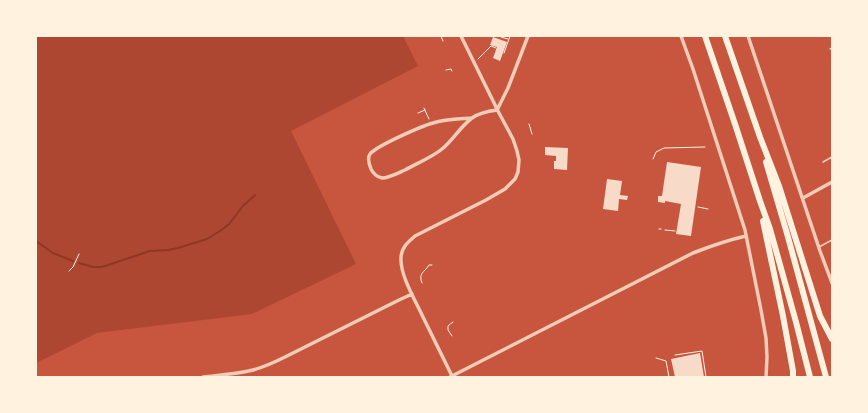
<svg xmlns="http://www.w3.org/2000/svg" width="868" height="413" font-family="'Noto Serif',serif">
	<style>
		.green { fill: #ae4732 }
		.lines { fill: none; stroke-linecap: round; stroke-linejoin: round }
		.stream { stroke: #8f3625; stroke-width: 2 }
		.building { fill: #f7dbc8 }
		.path { stroke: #fff3e0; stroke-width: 1 }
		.service { stroke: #f1ccb7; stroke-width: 1.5 }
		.minor { stroke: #f1ccb7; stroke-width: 3.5 }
		.motorway { stroke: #fff3e0; stroke-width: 6 }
	</style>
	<rect width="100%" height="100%" fill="#c8553d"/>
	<path class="green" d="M36,36h367l15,30 -127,65 65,133 -104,50 -155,19 -61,30z"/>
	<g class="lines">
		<path class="stream" d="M36,241l17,12 20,8
			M79,263l14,4h9l48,-16 18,-1 10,-2 29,-9 13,-8 9,-7 14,-18 12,-11"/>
	</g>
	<path class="building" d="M493,37l14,5 -7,19 -7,-3 4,-11 -7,-2z
		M545,147l23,1 -1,22 -13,-1v-8h2v-5l-11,-1z
		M667,162l34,5 -10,69 -15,-2 5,-30 -16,-3v2l-7,-1v-6h4z
		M607,179l15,2 -2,14 8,1 -1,4 -8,-1 -1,12 -15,-2z
		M700,353l4,24h-29l-4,-18z"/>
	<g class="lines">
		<path class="path" d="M434,36h1
			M441,36l2,5
			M501,37l7,2
			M504,53l6,-17
			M478,59l13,-13 5,2
			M446,70l5,-1 1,2
			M424,108l5,11
			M418,113l7,-3
			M529,124l3,10
			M653,159l3,-7 8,-4 41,-1
			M698,207l10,2
			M659,229h2
			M665,230l10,1
			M69,271l4,-4 6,-13
			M422,283c-4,-10 2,-10 7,-18h3
			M452,336l-4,-6v-4l1,-1 4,-3
			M675,355l27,-4 4,26
			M656,358l10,3 3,16"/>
		<path class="service" d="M830,49l2,-1
			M823,162l9,-5
			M819,247l13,-7"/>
		<path class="minor" d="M681,36l12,33 52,161 16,80 5,28 1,19 -1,20
			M748,36l72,215 12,32
			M472,118c-13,1 -27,1 -39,5 -11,3 -57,23 -63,31 -3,4 -1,10 1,15 2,4 6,8 11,9 7,0 16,-5 23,-8 12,-7 26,-12 37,-21 11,-9 18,-22 30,-31 7,-5 17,-7 25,-8l11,-22 20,-52
			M803,198l29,-16
			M452,376c-10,-20 -20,-41 -30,-61 -7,-15 -22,-40 -21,-57 0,-10 7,-16 14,-22l71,-36 19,-11 10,-10 3,-7 1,-12 -2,-9 -4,-12 -14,-26 -38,-77
			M203,377c17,-2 34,-3 50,-7 11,-3 22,-8 32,-13l114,-57 13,-6
			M450,377l243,-124c18,-7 35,-13 53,-17"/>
		<path class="motorway" d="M705,36l30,88 25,77 10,28 26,93 14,55
			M725,36l35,101 19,49 35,111 6,19 12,23
			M766,162l22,75 38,140
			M763,221l20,95 10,55v6"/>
	</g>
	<rect width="868" height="413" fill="none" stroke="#fff3e0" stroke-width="74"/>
</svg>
